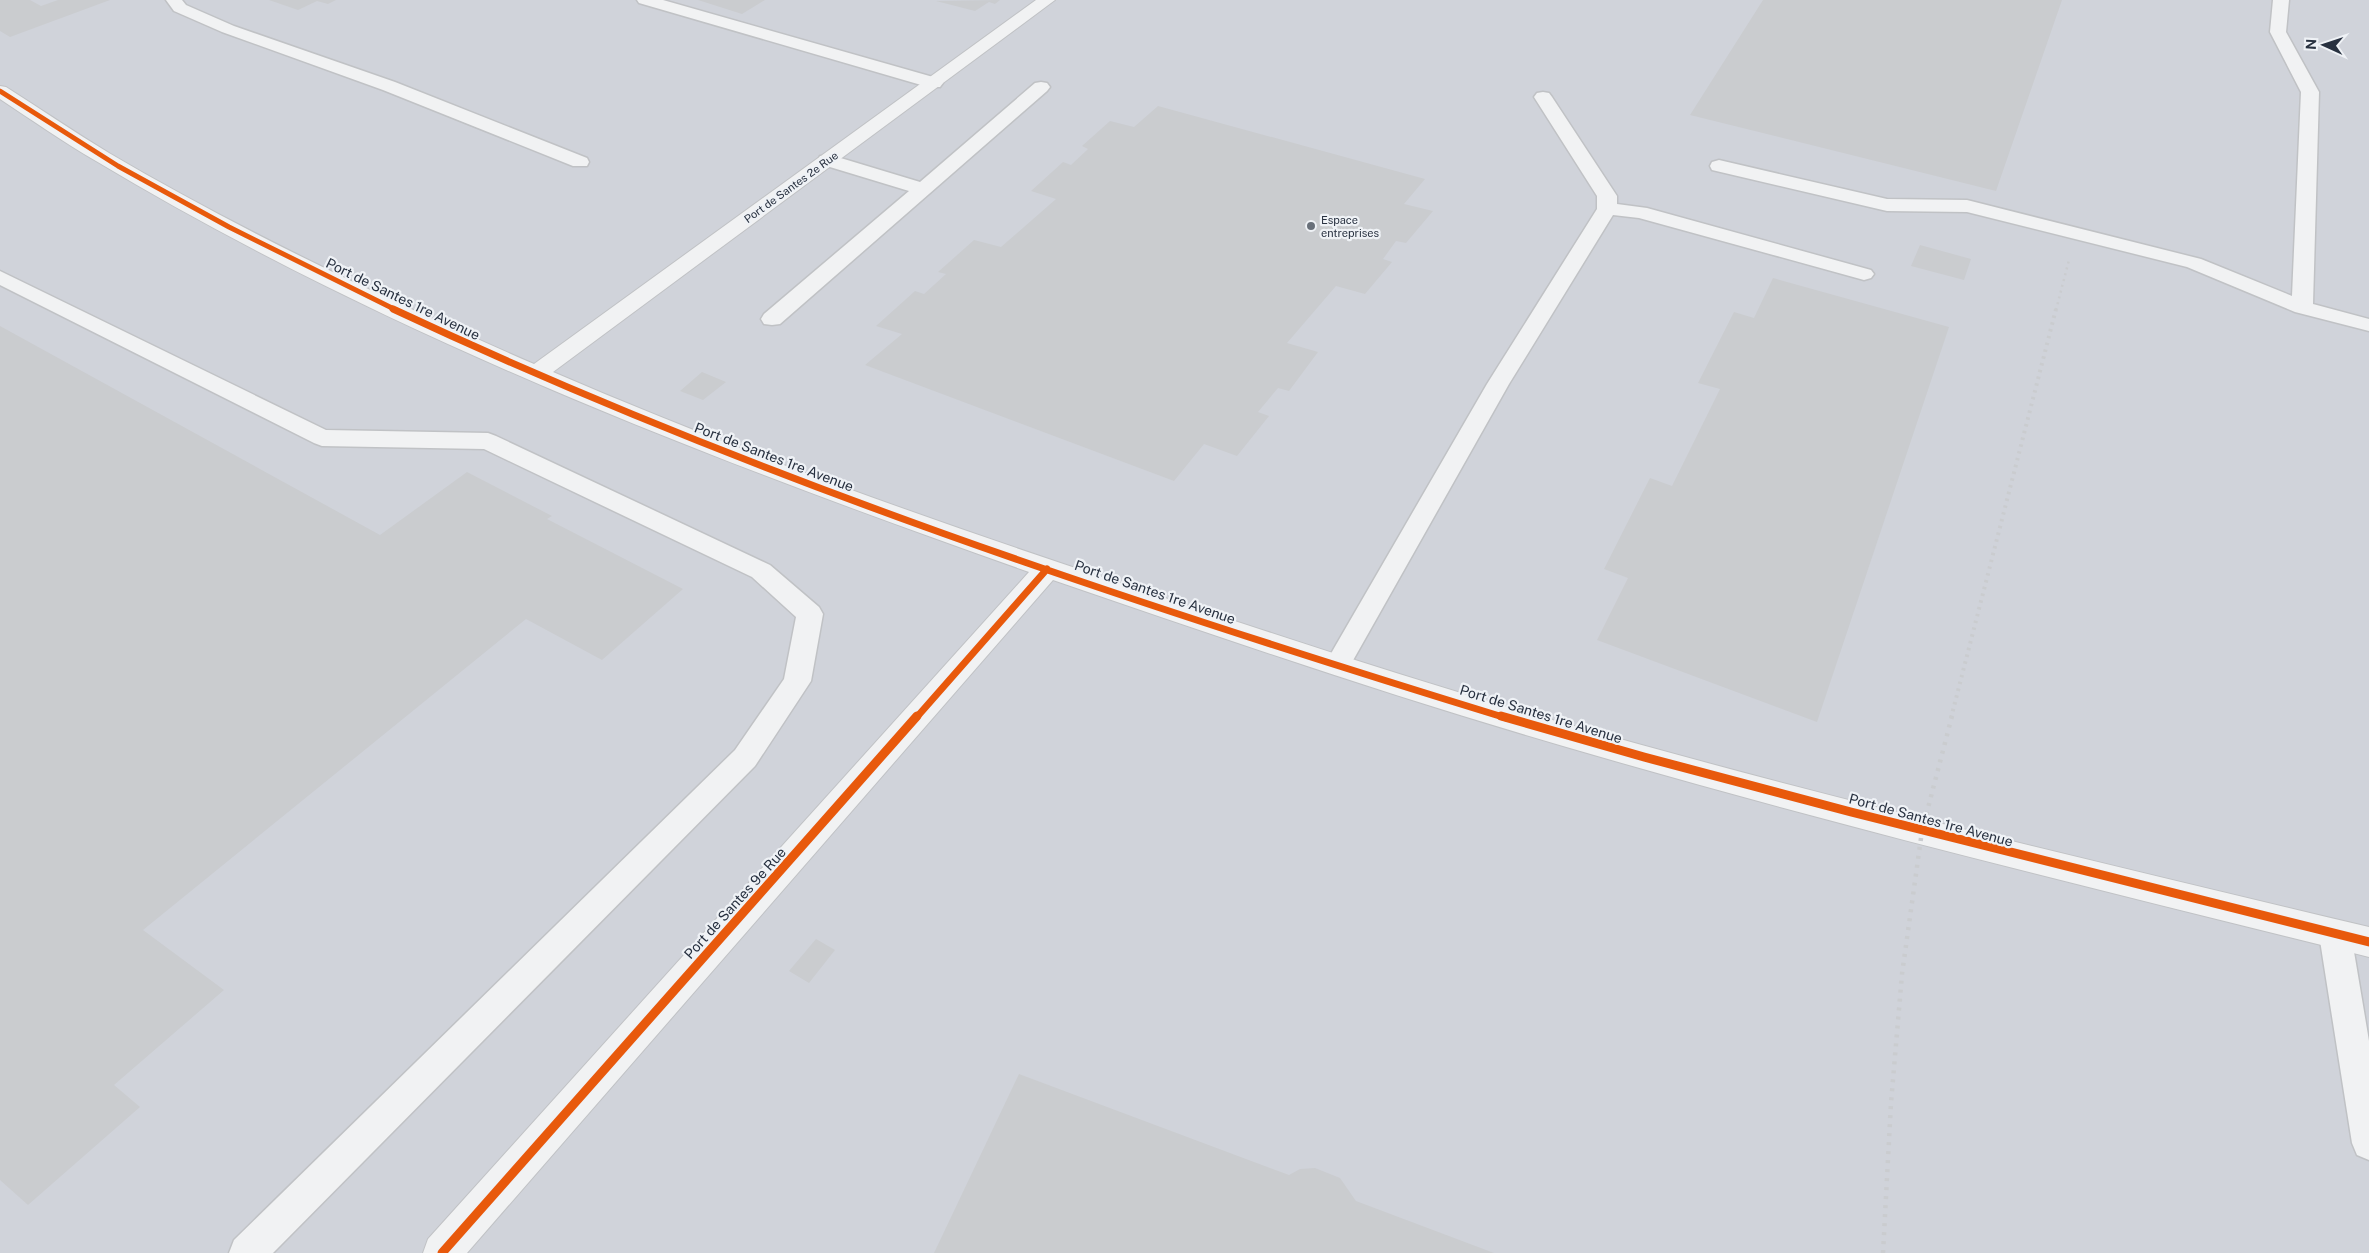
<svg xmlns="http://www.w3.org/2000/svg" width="2369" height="1253" font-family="'Public Sans',sans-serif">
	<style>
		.built { fill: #d0d3da }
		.building { fill: #cacccf }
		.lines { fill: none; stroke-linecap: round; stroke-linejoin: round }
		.lane-casing { stroke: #c0c2c5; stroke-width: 3 }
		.street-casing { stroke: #c0c2c5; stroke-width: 2 }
		.lane { fill: #f1f2f3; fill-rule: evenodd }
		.street { fill: #f1f2f3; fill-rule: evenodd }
		.rail-far2 { stroke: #cacccf; stroke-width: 2.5; stroke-dasharray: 2 4; stroke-linecap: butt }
		.rail-far1 { stroke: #cacccf; stroke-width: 4; stroke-dasharray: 2.5 4.5; stroke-linecap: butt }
		.rail { stroke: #cacccf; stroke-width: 4.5; stroke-dasharray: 3 6; stroke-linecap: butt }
		.cycleway-far2-casing { stroke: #eff2f6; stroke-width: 7 }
		.cycleway-far1-casing { stroke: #eff2f6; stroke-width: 10 }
		.cycleway-casing { stroke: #eff2f6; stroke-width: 12 }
		.cycleway-far2 { stroke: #e8590c; stroke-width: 5 }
		.cycleway-far1 { stroke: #e8590c; stroke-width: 7 }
		.cycleway { stroke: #e8590c; stroke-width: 9 }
		.poi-dot { fill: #69707a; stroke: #eff2f6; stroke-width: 2 }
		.labels { text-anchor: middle; stroke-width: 4.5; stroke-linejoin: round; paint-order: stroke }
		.far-street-label { font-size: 11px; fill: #283140; stroke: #eff2f6 }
		.far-poi-label { font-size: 11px; fill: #283140; stroke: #eff2f6; text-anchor: start }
		.street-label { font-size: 14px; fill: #283140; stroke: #eff2f6 }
	</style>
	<rect width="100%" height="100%" fill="#e2e4e7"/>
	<path class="built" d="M0,0h2369v1253h-2369z"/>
	<path class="building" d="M0,0h30l11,6 17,-6h52l-100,37 -10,-6z
		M269,0h67l-8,4 -11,-3 -19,9z
		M698,0h67l-23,14z
		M1000,0l-5,4 -6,-2 -14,9 -39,-10z
		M1763,0h299l-66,191 -306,-76z
		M1158,106l267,73 -21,25 29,7 -27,32 -10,-2 -13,18 9,3 -27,32 -29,-8 -49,57 31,9 -29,39 -11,-3 -20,24 11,4 -32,40 -33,-12 -30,37 -309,-116 37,-31 -26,-8 39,-35 9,3 22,-20 -8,-2 36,-32 27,7 55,-48 -25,-8 32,-29 8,3 17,-16 -6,-3 28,-25 24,6z
		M1920,245l51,14 -7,21 -53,-14z
		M1773,278l176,49 -132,395 -220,-82 31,-62 -24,-9 46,-91 22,8 48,-97 -22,-6 36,-71 20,6z
		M0,326l380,209 87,-63 85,44 -5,3 136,70 -81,71 -76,-41 -383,311 81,60 -110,95 26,22 -112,98 -28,-25z
		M702,372l24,10 -23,18 -23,-9z
		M816,939l19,11 -26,33 -20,-12z
		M1019,1074l270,101 11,-6 15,-1 25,10 16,23 138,52h-560z"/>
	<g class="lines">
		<defs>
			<path id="lane" d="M166,0h16l4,5 48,21 161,56 192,76 2,4 -2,4h-14l-190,-76 -161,-58 -48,-21z
				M637,0h26l277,79 3,4 -3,4h-12l-289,-84z
				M2273,0h16l-3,32 33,60 -6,212 56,15v12l-74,-19 -108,-45 -220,-55 -80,-1 -175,-41 -2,-4 2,-4 7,-2 168,39 80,1 234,59 91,37 9,-204 -31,-60z
				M1041,82l6,1 3,4 -3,4 -267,233 -8,1 -8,-1 -3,-5 3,-5 145,-123 -89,-27 -2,-4 2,-4h14l86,26 115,-99z
				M1543,92l6,1 3,4 65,99v8l30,4 224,62 3,4 -3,4 -7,2 -225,-62 -26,-3 -104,169 -162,287 -9,3 -9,-3 -4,-7 4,-7 158,-273 110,-175v-13l-63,-99 3,-4z
				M0,271l326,159 162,3 8,3 274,129 49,42 4,7 -12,67 -56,85 -482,487h-44l5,-13 501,-490 49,-71 12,-62 -44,-40 -268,-128 -162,-3 -8,-3 -314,-158z
				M2335,920l11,4 5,10 18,107v119l-12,-5 -5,-12 -33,-209 5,-10z"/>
			<path id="street" d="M1036,0h19l-502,372c178,77 361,142 546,204 154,51 308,103 464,147 267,76 537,140 806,204v30c-269,-67 -540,-133 -806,-211 -172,-50 -341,-108 -510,-166l-586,673h-44l5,-14 601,-667c-320,-113 -641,-236 -933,-411 -33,-19 -64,-41 -96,-62v-13l6,1c35,22 68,45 103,66 136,80 280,148 425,211z"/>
		</defs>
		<use href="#lane" class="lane-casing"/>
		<use href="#street" class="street-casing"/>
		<use href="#lane" class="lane"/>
		<use href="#street" class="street"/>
		<path class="rail-far2" d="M2056,310l13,-50"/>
		<path class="rail-far1" d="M1951,718l105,-409"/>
		<path class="rail" d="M1883,1253l8,-150 11,-129 20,-143 30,-115"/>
		<defs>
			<path id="cycleway-far2" d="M0,91l118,75 111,61 167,83"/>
			<path id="cycleway-far1" d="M393,309c358,168 735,293 1113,409
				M916,718l131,-149"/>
			<path id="cycleway" d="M1501,716l143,41 207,55 518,130
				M442,1253l475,-537"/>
		</defs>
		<use href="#cycleway-far2" class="cycleway-far2-casing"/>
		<use href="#cycleway-far1" class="cycleway-far1-casing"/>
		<use href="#cycleway" class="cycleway-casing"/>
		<use href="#cycleway-far2" class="cycleway-far2"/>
		<use href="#cycleway-far1" class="cycleway-far1"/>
		<use href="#cycleway" class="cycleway"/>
	</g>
	<circle class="poi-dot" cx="1311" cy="226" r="5"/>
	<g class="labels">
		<g class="far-street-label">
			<text transform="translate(791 187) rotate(-36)" y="4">Port de Santes 2e Rue</text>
		</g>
		<g class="far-poi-label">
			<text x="1321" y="224">Espace<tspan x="1321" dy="13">entreprises</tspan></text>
		</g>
		<g class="street-label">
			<text transform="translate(403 299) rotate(26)" y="5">Port de Santes 1re Avenue</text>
			<text transform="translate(774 457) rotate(21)" y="5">Port de Santes 1re Avenue</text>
			<text transform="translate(1155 592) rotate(19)" y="5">Port de Santes 1re Avenue</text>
			<text transform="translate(1541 714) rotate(17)" y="5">Port de Santes 1re Avenue</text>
			<text transform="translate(1931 820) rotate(15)" y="5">Port de Santes 1re Avenue</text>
			<text transform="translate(735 903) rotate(-48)" y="5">Port de Santes 9e Rue</text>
		</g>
	</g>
	<g transform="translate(2324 45) rotate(273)" stroke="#eff2f6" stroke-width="4" paint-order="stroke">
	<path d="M0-4L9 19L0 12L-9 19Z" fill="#283140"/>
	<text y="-8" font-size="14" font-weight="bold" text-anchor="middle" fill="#283140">N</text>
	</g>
</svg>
